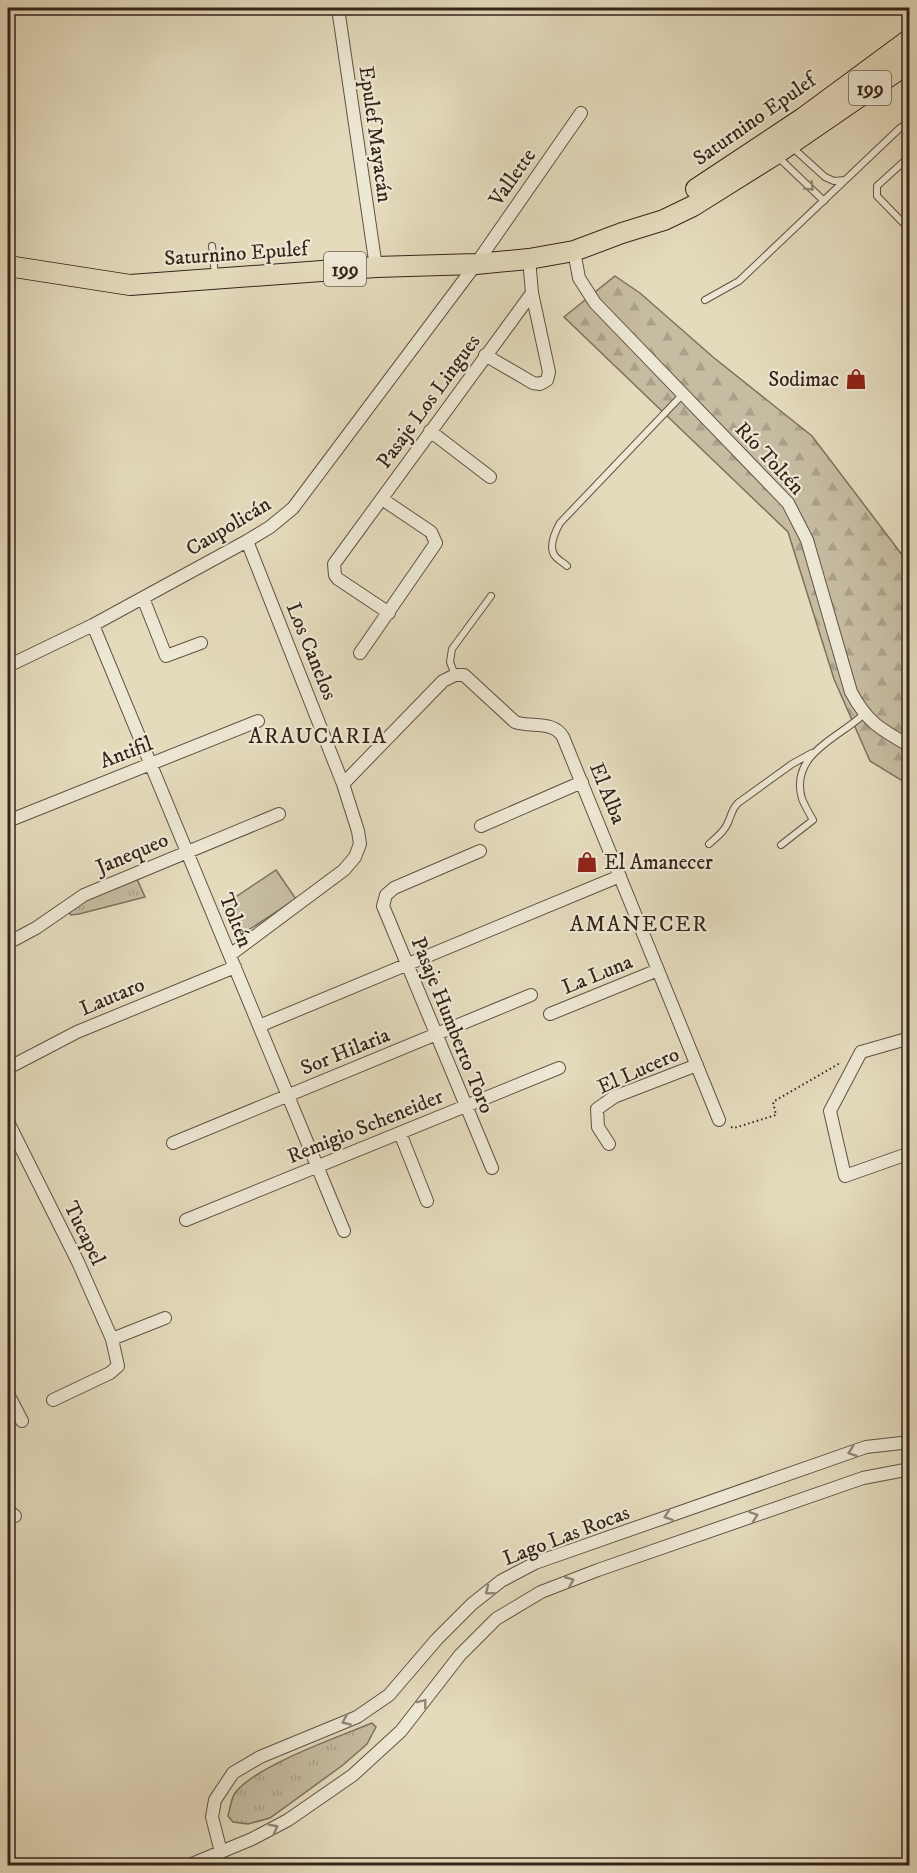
<svg xmlns="http://www.w3.org/2000/svg" width="917" height="1873" font-family="'IM FELL DW Pica',serif">
	<style>
		.grass { fill: url(#grass-tufts); stroke: #7e705e; stroke-width: 1.5 }
		.forest { fill: url(#forest-firs); stroke: #7e705e; stroke-width: 1.5 }
		.park { fill: #c6bca1; stroke: #7e705e; stroke-width: 1.5 }
		.lines { fill: none; stroke-linecap: round; stroke-linejoin: round }
		.service-casing { stroke: #615243; stroke-width: 8 }
		.minor-casing { stroke: #615243; stroke-width: 14 }
		.primary-casing { stroke: #35241a; stroke-width: 22 }
		.path { stroke: #35241a; stroke-width: 2; stroke-dasharray: 1.5 3; stroke-linecap: butt }
		.service { stroke: #ede8d4; stroke-width: 6 }
		.minor { stroke: #ede8d4; stroke-width: 12 }
		.primary { stroke: #e4dbbd; stroke-width: 20 }
		.oneway { stroke: #918677 }
		.labels { text-anchor: middle; stroke-width: 4.5; stroke-linejoin: round; paint-order: stroke }
		.shield { fill: #ede8d4; stroke: #6c5f52; stroke-width: 1.5 }
		.shield-label { font-size: 20px; font-weight: bold; fill: #35241a }
		.street-label { font-size: 21px; fill: #35241a; stroke: #ede8d4 }
		.poi-label { font-size: 21px; fill: #35241a; stroke: #ede8d4; text-anchor: end }
		.neighbourhood-label { font-size: 22px; letter-spacing: 1.5px; fill: #35241a; stroke: #ede8d4 }
	</style>
	<defs>
		<pattern id="grass-tufts" width="24" height="20" patternUnits="userSpaceOnUse" patternTransform="scale(1.5)"><rect width="24" height="20" fill="#c6bca1"/><path d="M3 7l-1-3M5 7V3M7 7l1-3M15 17l-1-3M17 17v-4M19 17l1-3" fill="none" stroke="#aba18a"/></pattern>
		<pattern id="forest-firs" width="22" height="20" patternUnits="userSpaceOnUse" patternTransform="scale(1.5)"><rect width="22" height="20" fill="#c6bca1"/><path d="M5 1l3.5 6h-7zM16 11l3.5 6h-7z" fill="#aba18a"/></pattern>
	</defs>
	<rect width="100%" height="100%" fill="#e4dbbd"/>
	<filter id="stains"><feTurbulence type="fractalNoise" baseFrequency=".00333" numOctaves="4"/><feColorMatrix values="0 0 0 0 .2 0 0 0 0 .09 0 0 0 0 .02 0 0 0 .5 -.17"/></filter>
	<radialGradient id="worn" r=".72"><stop offset=".6" stop-color="#630" stop-opacity="0"/><stop offset="1" stop-color="#630" stop-opacity=".3"/></radialGradient>
	<path class="grass" d="M137,879l8,18 -66,17 -8,1 -4,-5 11,-8z
		M372,1723l4,4 -9,17 -24,21 -73,53 -22,6 -15,-2 -5,-6c2,-7 3,-17 7,-23 20,-27 103,-56 137,-70z"/>
	<path class="forest" d="M615,276l25,17 73,64 99,79 97,128v221l-39,-24 -36,-82 -46,-147 -224,-215z"/>
	<path class="park" d="M276,870l20,29 -55,36 -19,-29z"/>
	<g class="lines">
		<defs>
			<path id="service" d="M793,148l32,29 9,4 11,-1
				M910,156l-33,30v10l33,34
				M778,157l46,44
				M212,246l3,29
				M705,300l34,-19 161,-153 10,-6
				M567,566c-3,-3 -9,-6 -12,-10 -7,-9 0,-24 5,-33l123,-129
				M455,675l-5,-13 2,-13 39,-53
				M709,844c8,-7 17,-14 20,-24 3,-7 3,-11 9,-17l54,-39 20,-11
				M781,845l32,-25c-4,-7 -8,-14 -11,-21 -13,-45 37,-61 62,-85"/>
			<path id="minor" d="M338,8l38,259
				M574,251l5,27 16,25 193,200 19,37 44,152c16,30 29,37 59,54
				M485,355l48,28 7,1 7,-4 2,-8 -17,-79
				M430,431l60,46
				M143,598l23,58 35,-13
				M389,613l-51,-34 -3,-4 -1,-11 198,-271 -3,-34
				M93,625l251,606
				M360,653l76,-110 -5,-11 -49,-33
				M8,666l85,-41 154,-84 23,-14 23,-19 183,-244 105,-151
				M343,784l100,-103 12,-6h9l51,47c16,6 38,-2 48,15l156,383
				M8,821l250,-100
				M481,826l101,-44
				M480,851l-86,37 -8,7 -3,11 109,262
				M8,943l28,-15 48,-33 195,-81
				M230,955l114,-85 11,-13 5,-13 -2,-13 -15,-47 -96,-243
				M550,1014l108,-44
				M259,1026l361,-150
				M910,1038l-49,14 -31,59 15,65 65,-23
				M8,1068l69,-36 158,-65
				M8,1122l70,140 34,77 6,27 -8,7 -57,27
				M400,1133l27,68
				M173,1143l358,-148
				M609,1144l-11,-17 -1,-18 17,-12 83,-32
				M186,1220l373,-152
				M112,1339l53,-21
				M8,1394l14,27
				M8,1510l7,6
				M221,1852l-9,-35 3,-17 18,-27 27,-16 97,-40 32,-22 48,-56 35,-35 29,-23 34,-18 331,-116 44,-5
				M187,1866l65,-27 36,-19 65,-45 48,-44 59,-76 36,-36 45,-27 57,-22 265,-92 47,-9"/>
			<path id="primary" d="M696,189l107,-71 107,-79
				M8,266l122,19 246,-18 100,-3 53,-5 45,-8 48,-18 42,-13 29,-14 83,-52 134,-92"/>
		</defs>
		<use href="#service" class="service-casing"/>
		<use href="#minor" class="minor-casing"/>
		<use href="#primary" class="primary-casing"/>
		<path class="path" d="M731,1127l3,1 42,-13 -3,-13 67,-39"/>
		<use href="#service" class="service"/>
		<use href="#minor" class="minor"/>
		<use href="#primary" class="primary"/>
	</g>
	<defs><path id="oneway-chevron" d="M-2-3.5L2.5 0L-2 3.5" fill="none" stroke-width="1.6" stroke-linecap="round" stroke-linejoin="round" transform="scale(1.5)"/></defs>
	<g class="oneway">
		<use href="#oneway-chevron" transform="translate(810 187) rotate(45)"/>
		<use href="#oneway-chevron" transform="translate(852 1452) rotate(161)"/>
		<use href="#oneway-chevron" transform="translate(668 1516) rotate(161)"/>
		<use href="#oneway-chevron" transform="translate(754 1516) rotate(-19)"/>
		<use href="#oneway-chevron" transform="translate(570 1581) rotate(-22)"/>
		<use href="#oneway-chevron" transform="translate(489 1591) rotate(142)"/>
		<use href="#oneway-chevron" transform="translate(423 1703) rotate(-52)"/>
		<use href="#oneway-chevron" transform="translate(346 1721) rotate(157)"/>
		<use href="#oneway-chevron" transform="translate(274 1828) rotate(-28)"/>
	</g>
	<defs>
		<symbol id="shop-bare" viewBox="-9 -9 18 18"><path d="M-5-2.5h2.3a2.7 3.5 0 0 1 5.4 0H5L5.5 6h-11ZM-1.5-2.5h3a1.5 2.3 0 0 0-3 0Z" fill="#8f2418" stroke="#ede8d4" stroke-width="2.5" paint-order="stroke"/></symbol>
	</defs>
	<g fill-rule="evenodd">
		<use href="#shop-bare" x="841" y="364" width="30" height="30"/>
		<use href="#shop-bare" x="572" y="847" width="30" height="30"/>
	</g>
	<g class="labels">
		<g class="shield">
			<rect x="849" y="71" width="42" height="34" rx="4.5"/>
			<rect x="324" y="252" width="42" height="34" rx="4.5"/>
		</g>
		<g class="shield-label">
			<text x="870" y="95">199</text>
			<text x="345" y="276">199</text>
		</g>
		<g class="street-label">
			<text transform="translate(754 119) rotate(-35)" y="7">Saturnino Epulef</text>
			<text transform="translate(376 134) rotate(82)" y="7">Epulef Mayacán</text>
			<text transform="translate(512 177) rotate(-55)" y="7">Vallette</text>
			<text transform="translate(236 253) rotate(-4)" y="7">Saturnino Epulef</text>
			<text transform="translate(428 401) rotate(-54)" y="7">Pasaje Los Lingues</text>
			<text transform="translate(770 458) rotate(47)" y="7">Río Toltén</text>
			<text transform="translate(228 526) rotate(-31)" y="7">Caupolicán</text>
			<text transform="translate(312 651) rotate(68)" y="7">Los Canelos</text>
			<text transform="translate(126 752) rotate(-21)" y="7">Antifil</text>
			<text transform="translate(608 793) rotate(68)" y="7">El Alba</text>
			<text transform="translate(132 853) rotate(-23)" y="7">Janequeo</text>
			<text transform="translate(236 920) rotate(68)" y="7">Toltén</text>
			<text transform="translate(597 974) rotate(-22)" y="7">La Luna</text>
			<text transform="translate(112 996) rotate(-23)" y="7">Lautaro</text>
			<text transform="translate(453 1025) rotate(68)" y="7">Pasaje Humberto Toro</text>
			<text transform="translate(345 1051) rotate(-22)" y="7">Sor Hilaria</text>
			<text transform="translate(638 1070) rotate(-24)" y="7">El Lucero</text>
			<text transform="translate(365 1126) rotate(-22)" y="7">Remigio Scheneider</text>
			<text transform="translate(85 1233) rotate(64)" y="7">Tucapel</text>
			<text transform="translate(566 1535) rotate(-21)" y="7">Lago Las Rocas</text>
		</g>
		<g class="poi-label">
			<text x="839" y="386">Sodimac</text>
			<text x="604" y="869" text-anchor="start">El Amanecer</text>
		</g>
		<g class="neighbourhood-label">
			<text x="318" y="743">ARAUCARIA</text>
			<text x="639" y="931">AMANECER</text>
		</g>
	</g>
	<rect width="917" height="1873" fill="none" stroke="#e4dbbd" stroke-width="30"/>
	<rect x="9" y="9" width="899" height="1855" fill="none" stroke="#35241a" stroke-width="3"/>
	<rect x="15" y="15" width="887" height="1843" fill="none" stroke="#35241a" stroke-width="1.5"/>
	<rect width="100%" height="100%" filter="url(#stains)"/>
	<rect width="100%" height="100%" fill="url(#worn)"/>
</svg>
